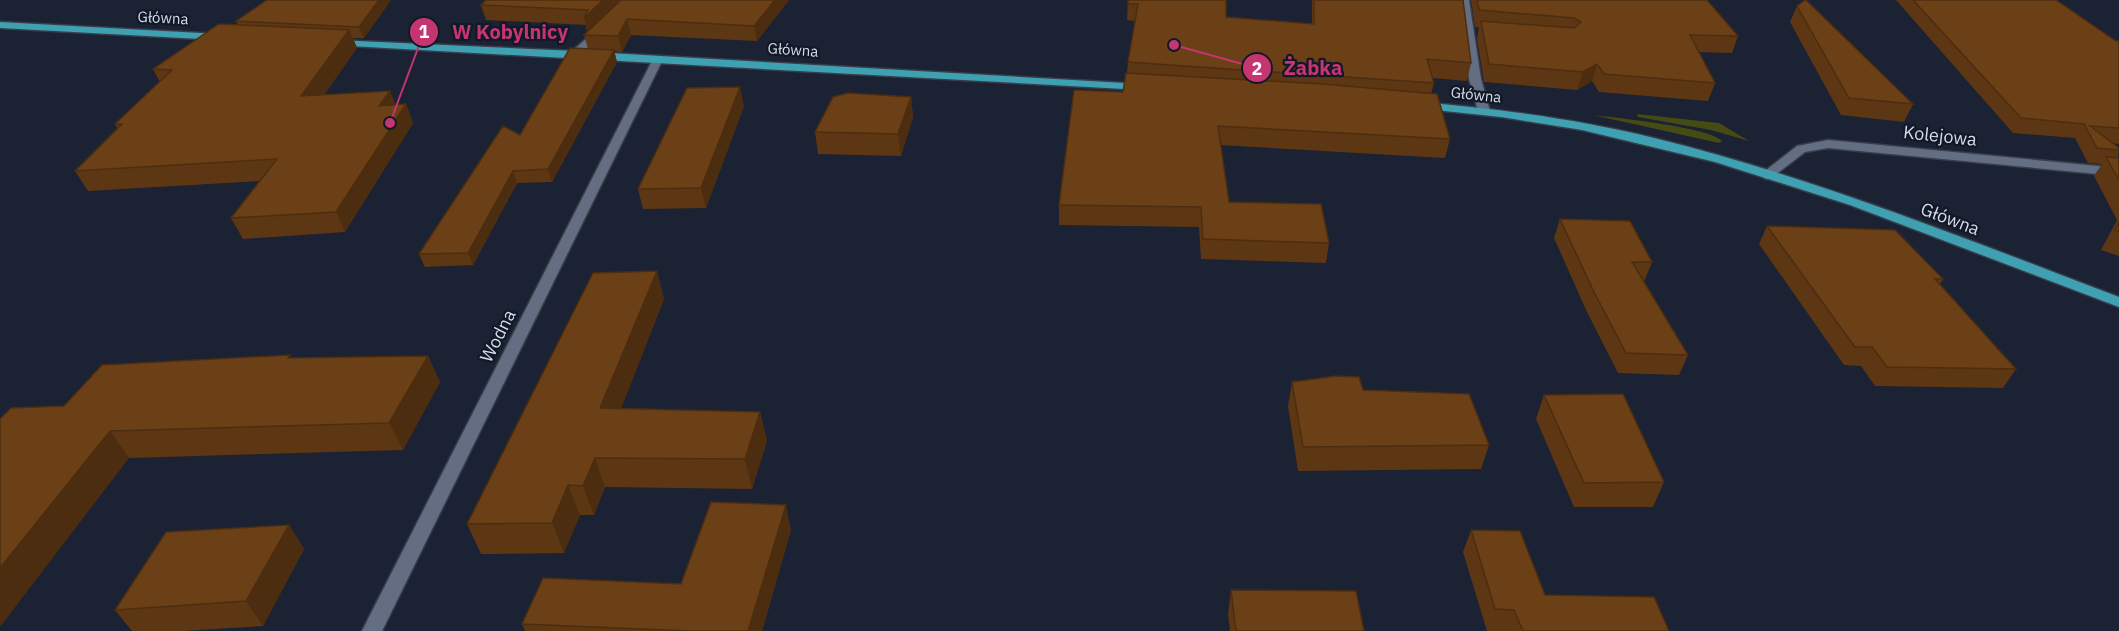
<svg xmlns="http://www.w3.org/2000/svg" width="2119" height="631" font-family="'IBM Plex Sans',sans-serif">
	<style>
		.green { fill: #454b13 }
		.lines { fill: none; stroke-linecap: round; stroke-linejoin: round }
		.service-casing { stroke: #373d4b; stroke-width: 3 }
		.minor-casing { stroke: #373d4b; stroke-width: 3 }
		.primary-casing { stroke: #373d4b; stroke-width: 3 }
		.service { fill: #646e82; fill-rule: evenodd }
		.minor { fill: #646e82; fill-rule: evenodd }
		.primary { fill: #3ea0b0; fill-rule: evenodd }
		.wall { fill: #5d3714 }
		.shaded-wall { fill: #4c2d10 }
		.building { fill: #6c4017; stroke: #4c2d10; stroke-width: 1.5 }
		.labels { text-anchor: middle; stroke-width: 4.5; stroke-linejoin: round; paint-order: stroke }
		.far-street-label { font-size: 15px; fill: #d6dce7; stroke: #111929 }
		.street-label { font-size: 18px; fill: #d6dce7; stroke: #111929 }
		.leader { fill: none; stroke: #c53570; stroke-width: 2 }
		.callout-dot { fill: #c53570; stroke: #111929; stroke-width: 2 }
		.mark-label { font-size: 18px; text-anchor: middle; font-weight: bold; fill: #fff }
		.callout-label { font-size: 20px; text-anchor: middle; font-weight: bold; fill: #c53570; stroke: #111929; stroke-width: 4.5; stroke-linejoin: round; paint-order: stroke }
	</style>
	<rect width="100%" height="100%" fill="#1a2233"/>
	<path class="green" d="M1637,114l82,9 30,18 -38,-11 -73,-13z
		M1593,115c24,3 116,12 129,26l-3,2z"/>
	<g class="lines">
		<defs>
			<path id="service" d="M1459,0h10l12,79 9,32 -6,4 -6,-4 -9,-32z"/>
			<path id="minor" d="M601,26l4,1v4l-26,25h-8v-4z
				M658,56l5,3 -281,572h-20l291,-572z
				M1828,140l291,28v8l-291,-28 -23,4 -34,26 -5,1 -6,-4 37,-29z"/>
			<path id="primary" d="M0,22l219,12 5,3 -5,3 -219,-12z
				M336,40l239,11 567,33 6,3 -6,3 -810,-45v-4z
				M1420,102c79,7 157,17 234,36 159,39 312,101 465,159v10l-269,-102 -135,-43 -133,-32 -81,-13 -85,-9v-4z"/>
		</defs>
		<use href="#service" class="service-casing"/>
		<use href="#minor" class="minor-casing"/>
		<use href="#primary" class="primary-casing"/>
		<use href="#service" class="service"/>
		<use href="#minor" class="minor"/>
		<use href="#primary" class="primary"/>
	</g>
	<path class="wall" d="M267,0h124l-27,38h-11l4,10 -33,47 72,10 10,-1 7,19 -68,109 -102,7 -12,-21 29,-37 -172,10 -13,-20 43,-42 -3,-5 45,-42 -7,-13 85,-44 -2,-4z
		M486,0h303l-32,41 -126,-6 -9,17 -8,-1 3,11 -65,120 -35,1 -44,82 -48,2 -6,-13 101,-119 68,-86 -4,-14 3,-3 -1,-7 -100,-5 -5,-15z
		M1128,0l98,17 86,7v-24h151l8,63 -4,18 -35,-3 2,5 -3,11 19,45 -5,19 -225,-13 9,57 100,41 -3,20 -125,-4 -2,-32 -140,-2v-20l64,-113 4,-19 1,-11 7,-41 -8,-1z
		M1471,0h236l31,36 -6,17 -33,-1 16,31 -7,18 -109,-9 -7,-11 -15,9 -93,-8 -7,-44 2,-11h-4z
		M1896,0h160l60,41h3v103l-6,-1 6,5 -1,10h1v98l-18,-6 16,-30 -23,-44 8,-12 -14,-1 -13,-25 -62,-5z
		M1797,6l116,98 -9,18 -63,-7 -51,-93z
		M911,97l2,20 -12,39 -83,-2 -3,-22z
		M744,106l-38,102 -63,1 -5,-20z
		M1560,219l92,43 -8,20 44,73 -9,20 -61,-2 -31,-61 -33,-74z
		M1767,226l176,53 -3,5 76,85 -13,19 -128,-2 -14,-20 -17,-1 -85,-121z
		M657,271l7,28 -43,109 139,4 7,29 -15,48 -147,-2 -11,28h-14l-16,38 -83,1 -14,-30z
		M428,356l12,26 -37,68 -274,8 -65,-52 228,-48z
		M1292,382l71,8 126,55 -8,24 -183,2 -10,-65z
		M1544,395l120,87 -11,25h-79l-38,-88z
		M289,525l15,24 -41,77 -80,5h-51l-17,-21z
		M791,530l-29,101h-237l-3,-7 159,-40z
		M1471,530l74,65 124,36h-182l-24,-79z
		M1231,590l133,41h-134l-2,-17z"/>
	<path class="shaded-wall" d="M379,0h12l-27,38 -5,-11z
		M603,0h20l-35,33 -4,-15z
		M775,0h14l-32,41 -3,-15z
		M627,19l4,16 -9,17 -4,-16z
		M349,30l8,18 -48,67 -8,-19z
		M614,50l3,12 -65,120 -4,-13z
		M1597,64l-5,17 -15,9 6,-18z
		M740,87l4,19 -38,102 -5,-20z
		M390,91l8,19 -19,-4z
		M911,97l2,20 -12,39 -3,-22z
		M406,104l7,19 -68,109 -9,-20z
		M513,171l4,12 -44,82 -5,-12z
		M657,271l7,28 -54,138 -10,-29z
		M428,356l12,26 -37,68 -14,-27z
		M760,412l7,29 -15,48 -7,-30z
		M110,431l19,27 -129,169v-59z
		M595,458l10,29 -11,28 -11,-29z
		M568,485l12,30 -16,38 -12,-30z
		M786,505l5,25 -29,101h-14z
		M289,525l15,24 -41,77 -17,-25z"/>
	<path class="building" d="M267,0h112l-20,27 -123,-6z
		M486,0h117l-19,18 4,-8 -107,-5z
		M621,0h154l-21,26 -127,-7 -9,17 -34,-1z
		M1128,0h98v17l88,7v-24h149l8,63 -44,-4 7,24 -306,-21 10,-58h-10z
		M1477,0h230l31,36 -48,-1 25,48 -111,-9 -7,-10 -14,8 -94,-8 -8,-43 93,7 7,-6 -7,-4 -95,-8z
		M1805,0h1l107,104 -64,-6 -52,-92z
		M1913,0h143l60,41h3v87l-29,-2 29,22v2l-22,-2 -13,-24 -63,-6z
		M219,24l130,6 -48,66 89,-5 -11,15 27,-2 -70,108 -105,6 46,-59 -202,12 47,-47h-7l57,-54 -19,-1z
		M570,48l44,2 -66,119 -35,2 -45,82 -49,1 84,-128 17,9z
		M1126,73l197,11 114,10 13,45 -232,-13 11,76 92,2 8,39 -126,-4 -2,-32 -142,-2 15,-115 49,2z
		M740,87l-39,101 -63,1 49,-101z
		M848,93l63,4 -13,37 -83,-2 18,-35z
		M2106,157l13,1v22z
		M1560,219l70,2 22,41h-20l56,93 -62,-2 -32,-61z
		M2119,222v10l-4,-2z
		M1767,226l128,4 48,49h-8l81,90 -129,-2 -15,-20h-17z
		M657,271l-57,137 160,4 -15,47 -150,-1 -12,28 -15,-1 -16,38 -85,1 126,-251z
		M290,355l-2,3 140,-2 -39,67 -279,8 -110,137v-149l11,-11 53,-2 38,-41z
		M1336,376l23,1 4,13 106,4 20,51 -186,2 -11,-65z
		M1623,394l41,88 -80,1 -40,-88z
		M711,502l75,3 -38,126h-58l-168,-7 21,-46 138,6z
		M289,525l-43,76 -131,9 51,-78z
		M1471,530l49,1 25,64 109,2 15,34h-146l-9,-21 -19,-1z
		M1231,590l125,1 8,40h-128z"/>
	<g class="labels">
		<g class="far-street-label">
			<text transform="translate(163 18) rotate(3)" y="5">Główna</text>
			<text transform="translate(793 50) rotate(4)" y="5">Główna</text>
			<text transform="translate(1476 95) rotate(6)" y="5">Główna</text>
		</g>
		<g class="street-label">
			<text transform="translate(1940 136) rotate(6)" y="6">Kolejowa</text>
			<text transform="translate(1950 219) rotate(21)" y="6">Główna</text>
			<text transform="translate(498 336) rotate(-63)" y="6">Wodna</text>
		</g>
	</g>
	<path class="leader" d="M390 123L424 32M1174 45L1257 68"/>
	<g class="callout-dot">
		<circle cx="390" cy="123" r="6"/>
		<circle cx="1174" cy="45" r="6"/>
		<circle cx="424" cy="32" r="15"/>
		<circle cx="1257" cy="68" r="15"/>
	</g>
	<g class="mark-label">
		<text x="424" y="38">1</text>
		<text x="1257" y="75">2</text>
	</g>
	<g class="callout-label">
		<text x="510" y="39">W Kobylnicy</text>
		<text x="1313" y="75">Żabka</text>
	</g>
</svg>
